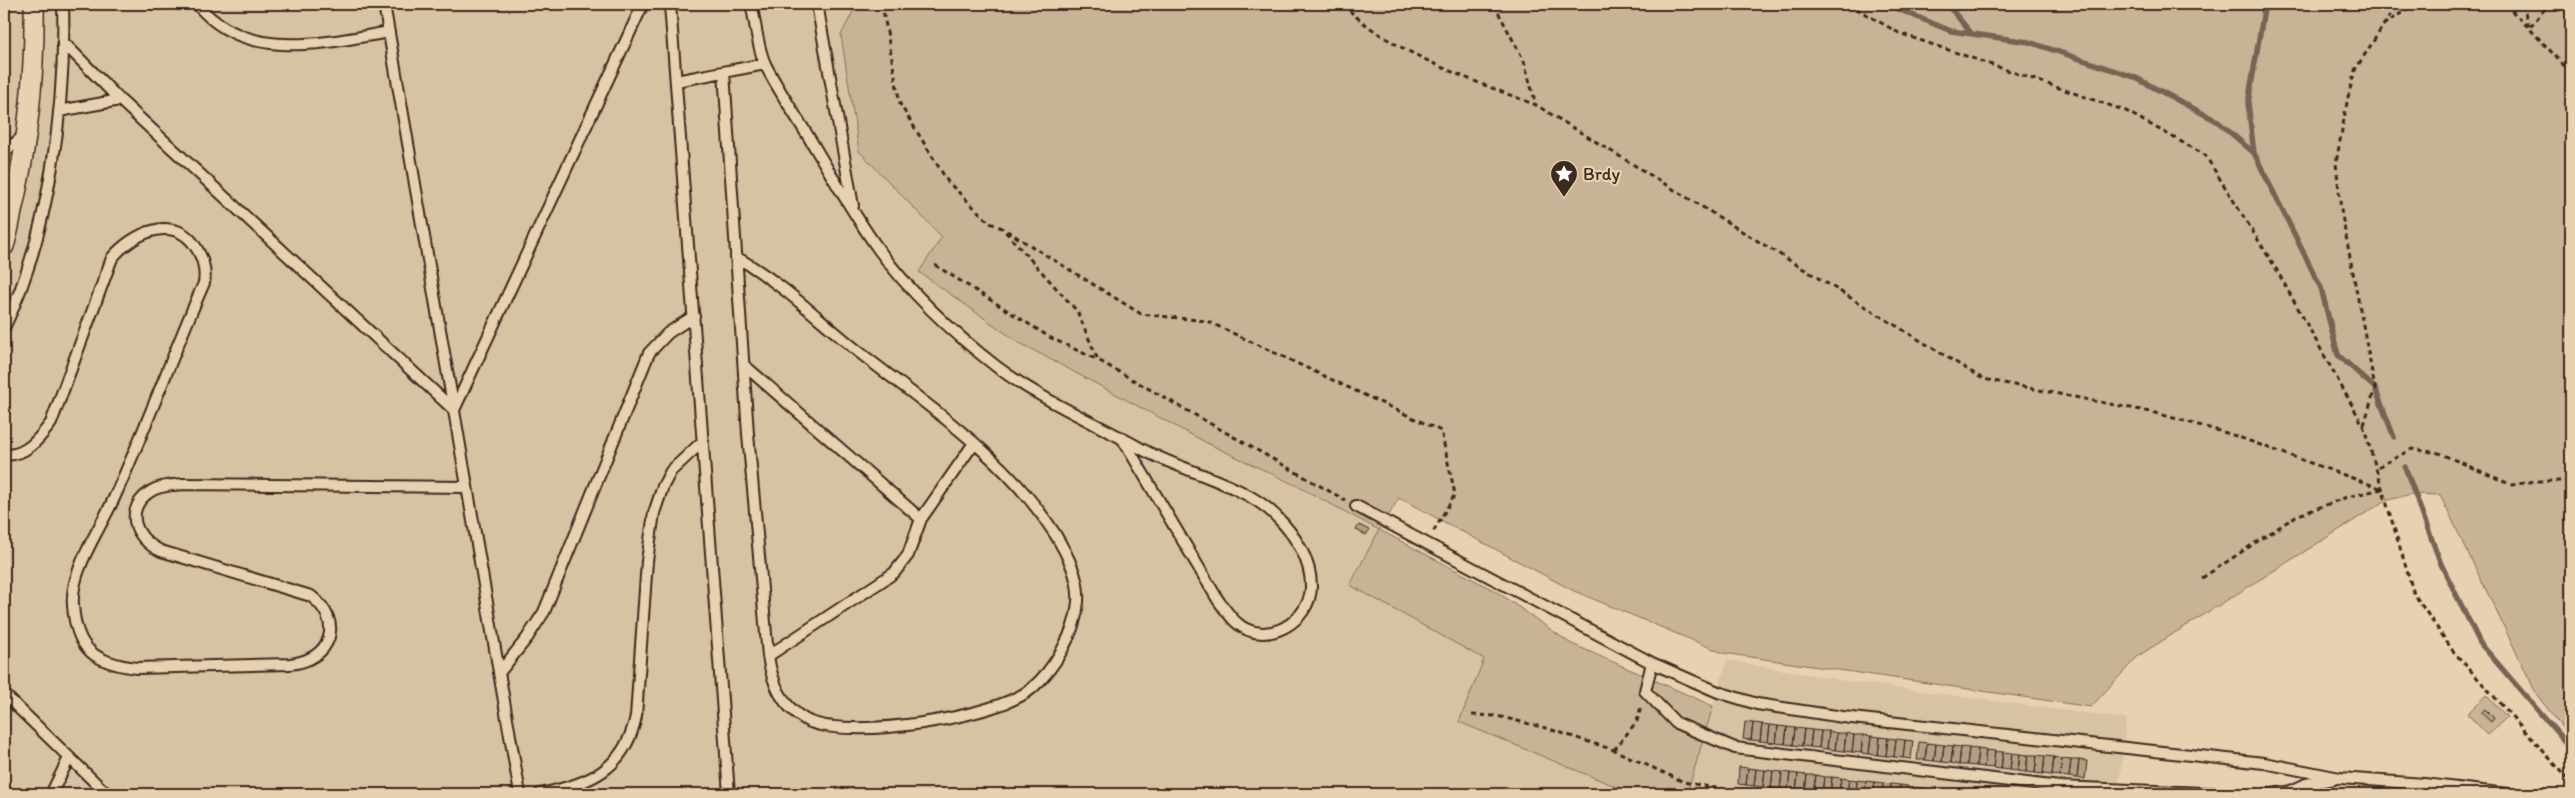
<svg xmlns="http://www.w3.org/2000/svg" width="2575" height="798" font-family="Itim,sans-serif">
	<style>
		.built { fill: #d8c2a4 }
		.green { fill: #c9b397; stroke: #826e5a }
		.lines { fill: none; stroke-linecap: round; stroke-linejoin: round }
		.stream { stroke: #776452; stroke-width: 5.5 }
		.building { fill: #b29e84; stroke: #3b2a1e }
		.lane-casing { stroke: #3b2a1e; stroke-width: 14 }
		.street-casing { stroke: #3b2a1e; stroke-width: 22 }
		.path { stroke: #3b2a1e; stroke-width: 3; stroke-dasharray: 5 4; stroke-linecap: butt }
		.lane { stroke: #e8d1b1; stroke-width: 10 }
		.street { stroke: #e8d1b1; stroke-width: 19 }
		.labels { text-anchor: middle; stroke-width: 4.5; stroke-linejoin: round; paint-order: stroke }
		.poi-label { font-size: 18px; fill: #3b2a1e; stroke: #e8d1b1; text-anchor: start }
	</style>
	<rect width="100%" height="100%" fill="#e8d1b1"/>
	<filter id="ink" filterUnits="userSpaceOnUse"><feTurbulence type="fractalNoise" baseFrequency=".02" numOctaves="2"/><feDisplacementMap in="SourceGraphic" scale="10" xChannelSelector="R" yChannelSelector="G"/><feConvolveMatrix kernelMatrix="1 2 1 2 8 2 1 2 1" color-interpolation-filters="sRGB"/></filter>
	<g filter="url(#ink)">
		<path class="built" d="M4,4h853l-16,31 18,116 83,86 -23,35 99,70 111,60 251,128 -30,55 134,74 -25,63 175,72h-1630z
			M1727,660l119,21 281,38 -9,75h-431z"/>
		<path class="green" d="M857,4h1714v735l-34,-44 -97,-200 -29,-1 -26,7 -247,155 -47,51 -368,-54 -149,-62 -175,-93 -19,32 117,62 73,51 143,63 -26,88h-53l-175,-72 25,-63 -134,-74 29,-55 -82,-44 -90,-43 -189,-101 -99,-70 23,-35 -83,-86 -18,-116z
			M2486,695l21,22 -19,18 -21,-21z"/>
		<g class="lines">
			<path class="stream" d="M1886,4l65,27 78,11 105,35 83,44 37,32 67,135 17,67 37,33 19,49
				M1947,4l24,29
				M2254,153l-6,-50 17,-99
				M2405,467l36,97 39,79 91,106"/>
		</g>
		<path class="building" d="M1359,525l10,5 -3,5 -10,-5z
			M2485,709l9,9 -3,4 -10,-9z
			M1745,722l8,1 -2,17 -8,-1z
			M1753,723l9,1 -2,17 -9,-1z
			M1762,724l8,1 -2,17 -8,-1z
			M1770,725l8,1 -2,17 -8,-1z
			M1778,726l9,1 -2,17 -9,-1z
			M1787,727l8,1 -2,17 -8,-1z
			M1795,728l9,1 -2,17 -9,-1z
			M1804,729l8,1 -2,17 -8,-1z
			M1812,730l9,1 -2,17 -9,-1z
			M1821,731h8l-2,18 -8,-1z
			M1829,731l8,2 -2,17 -8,-1z
			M1837,733h9l-2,18 -9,-1z
			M1846,733l8,2 -2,17 -8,-1z
			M1854,735h9l-2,18 -9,-1z
			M1863,735l8,1 -2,18 -8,-1z
			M1871,736l9,1 -2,18 -9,-1z
			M1880,737l8,1 -2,18 -8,-1z
			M1888,738l8,1 -2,18 -8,-1z
			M1896,739l9,1 -2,18 -9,-1z
			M1905,740l8,1 -2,18 -8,-1z
			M1919,742l8,1 -2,17h-8z
			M1927,743l9,1 -2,17 -9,-1z
			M1936,744l8,1 -2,17 -8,-1z
			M1944,745l9,1 -2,17 -9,-1z
			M1953,746l8,1 -2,18 -8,-2z
			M1961,747l8,1 -2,17h-8z
			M1969,748l9,1 -2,17 -9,-1z
			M1978,749l8,1 -2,17 -8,-1z
			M1986,750l9,1 -2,17 -9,-1z
			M1995,751l8,1 -2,17 -8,-1z
			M2003,752l9,1 -2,17 -9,-1z
			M2012,753l8,1 -2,17 -8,-1z
			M2020,754l8,1 -2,17 -8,-1z
			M2028,755h9l-2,18 -9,-1z
			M2037,755l8,1 -2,18 -8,-1z
			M2045,756l9,1 -2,18 -9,-1z
			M2054,757l8,2 -2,17 -8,-1z
			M2062,759l9,1 -2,17 -9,-1z
			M2071,760h8l-2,18 -8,-1z
			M2079,760l8,1 -2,18 -8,-1z
			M1739,767l9,1 -2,17 -8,-1z
			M1748,768l8,1 -2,17 -8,-1z
			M1756,769l9,1 -2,17 -9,-1z
			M1765,770l8,1 -2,17 -8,-1z
			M1773,771l9,1 -2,17 -9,-1z
			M1782,772l8,1 -2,17 -8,-1z
			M1790,773l8,1 -2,17 -8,-1z
			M1798,774l9,1 -2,17 -9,-1z
			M1807,775h9l-3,18 -8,-1z
			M1816,775l8,2 -2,17 -9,-1z
			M1824,777h8l-2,17h-8z
			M1832,777l9,1 -2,16h-9z
			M1841,778l8,1 -2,15h-8z
			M1849,779l8,1 -1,14h-9z
			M1857,780l9,1 -1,13h-9z
			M1866,781l9,1 -2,12h-8z
			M1875,782l8,1 -1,11h-9z
			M1883,783l8,1 -1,10h-8z
			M1891,784l9,1 -1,9h-9z
			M1900,785l8,1 -1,8h-8z
			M1914,787l8,1 -1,6h-8z
			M1922,788l8,1v5h-9z
			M1930,789l9,1 -1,4h-8z"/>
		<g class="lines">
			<defs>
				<path id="lane" d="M197,4c48,59 127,39 192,28
					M384,4l136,790
					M670,4l59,790
					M751,4c5,19 6,44 15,62 14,27 32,53 48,80 21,35 41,71 65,104 33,45 74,83 118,117 43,32 94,54 141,80 41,24 107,36 139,70 18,18 34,43 34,69 0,36 -46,62 -74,37 -7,-6 -13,-15 -19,-23l-96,-162
					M817,4l36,202
					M64,43l56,57 334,310 189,-406
					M724,72l24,362 20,222c4,26 13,50 38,64 41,21 190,-2 225,-31 23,-19 45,-57 47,-87 2,-24 -11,-48 -23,-68 -49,-77 -126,-127 -196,-182 -40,-32 -78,-70 -123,-95
					M676,81l89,-17
					M59,111l61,-11
					M4,152l22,-18
					M4,328c45,-92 62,-222 59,-324
					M744,365l177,154
					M4,455c22,1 35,-16 47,-32l61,-165c21,-25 64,-46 85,-9 6,10 9,22 7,34 -31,70 -57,143 -89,213 -14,32 -45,74 -42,109 3,45 22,58 64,63l153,-4c41,-4 55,-42 21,-68l-150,-45c-28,-13 -38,-44 -8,-61 9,-5 21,-5 31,-6l283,3
					M1356,506l296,157 66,29 39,12 86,13 421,46 76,15 84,6 83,10
					M768,656l126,-83 14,-18 13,-36 53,-76
					M1652,663l-7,28 31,32 59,25 325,39 167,7
					M499,673l28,-35 17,-26 105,-259 19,-20 26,-17
					M4,694l103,100
					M51,794l18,-36
					M540,794c49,-10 85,-24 96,-78l11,-155 7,-48 9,-27 8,-15 32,-30
					M2267,794l20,-2
					M2284,794l22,-10 28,-5"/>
				<path id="street" d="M4,246c5,-15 7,-32 11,-48 14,-64 20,-129 19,-194"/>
			</defs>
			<use href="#lane" class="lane-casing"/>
			<use href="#street" class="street-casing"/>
			<path class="path" d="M882,4l18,100 48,78 42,41 12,5 75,83 21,49 247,140
				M1343,4c43,47 134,78 193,101l447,274 173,34 74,21 153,55
				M1496,4v4l28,53 12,44
				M1848,4l51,29 227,78 79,44 70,112 88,158 51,169 39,57 118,131
				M2505,4l24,24 20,-24
				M2523,4l6,24 42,45
				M2383,25l32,-21
				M1007,231l134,83 66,7 234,110 14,63 -22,38
				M935,265l116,73 47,22
				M2364,425l11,-37 -34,-178 -5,-47 12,-66 7,-27 42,-66
				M2378,467l34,-18 27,4 73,32 23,-4h36
				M2202,578l94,-62 51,-19 35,-8
				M1472,715l25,1 49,12 68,22 70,32 62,12
				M1614,750l23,-29 4,-14"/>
			<use href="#lane" class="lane"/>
			<use href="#street" class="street"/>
		</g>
	</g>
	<defs>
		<symbol id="sight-pin" viewBox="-11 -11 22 30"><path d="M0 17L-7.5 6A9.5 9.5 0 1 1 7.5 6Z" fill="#3b2a1e" stroke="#e8d1b1"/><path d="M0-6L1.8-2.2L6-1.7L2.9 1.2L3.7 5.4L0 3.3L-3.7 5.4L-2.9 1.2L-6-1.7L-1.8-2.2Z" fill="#fff"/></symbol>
	</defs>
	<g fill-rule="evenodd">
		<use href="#sight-pin" x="1548" y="158" width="32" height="43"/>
	</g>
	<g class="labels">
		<g class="poi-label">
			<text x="1583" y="180">Brdy</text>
		</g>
	</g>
	<rect width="2575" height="798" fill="none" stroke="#e8d1b1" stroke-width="20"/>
	<rect x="10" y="10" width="2555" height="778" fill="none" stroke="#3b2a1e" stroke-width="2" filter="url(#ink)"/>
</svg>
